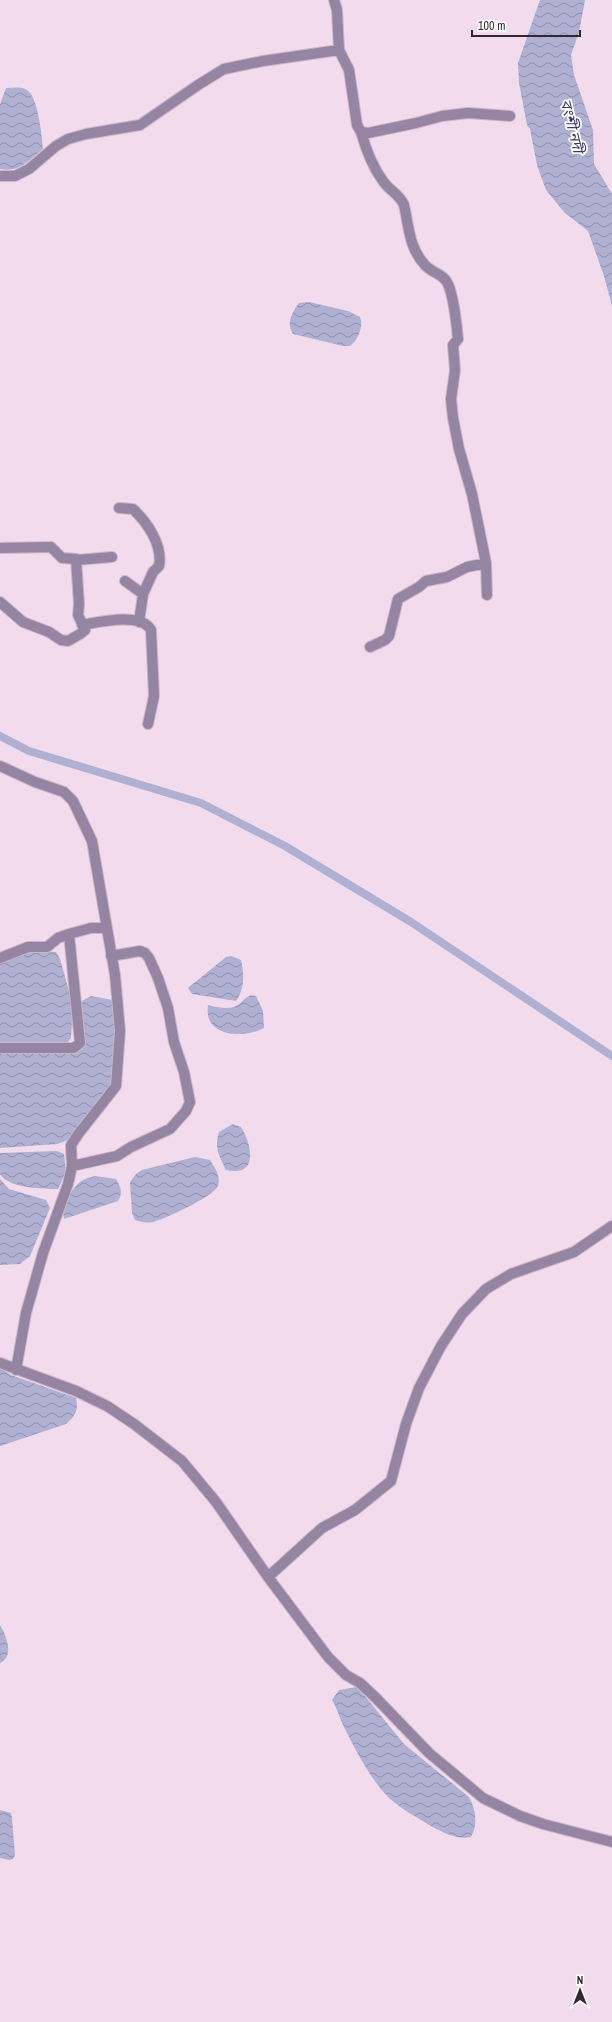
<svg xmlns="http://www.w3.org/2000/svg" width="612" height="2022" font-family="'Archivo Narrow','Noto Sans Bengali',sans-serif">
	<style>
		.water { fill: url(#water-waves) }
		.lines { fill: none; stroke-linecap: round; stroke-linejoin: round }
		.canal { stroke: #b0b0d2; stroke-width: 8 }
		.minor-casing { stroke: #cab7c7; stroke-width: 12 }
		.minor { stroke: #9585a3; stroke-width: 10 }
		.labels { text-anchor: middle; stroke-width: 3.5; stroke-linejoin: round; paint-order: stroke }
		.water-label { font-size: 15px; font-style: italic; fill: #3f3a6a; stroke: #fff }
	</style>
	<defs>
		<pattern id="water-waves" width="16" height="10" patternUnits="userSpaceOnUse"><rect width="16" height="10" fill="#b0b0d2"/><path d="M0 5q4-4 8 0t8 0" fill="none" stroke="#908fab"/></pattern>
	</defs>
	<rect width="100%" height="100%" fill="#f1dbed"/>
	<path class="water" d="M540,0h45l-6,32 -8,23 3,20 19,55 1,34 18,30v112l-8,-30 -16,-45 -24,-19 -18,-22 -9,-25 -7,-36 -3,-4 -8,-42 -1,-20z
		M6,88c7,0 15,-2 21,2 11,7 15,46 16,59 -15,12 -24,24 -43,20v-65z
		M309,302l39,9 12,6c4,9 -2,23 -10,29h-7l-50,-12c-7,-10 -1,-22 6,-31z
		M29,951l27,1 4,7 13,46 -2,33 -3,4 -68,1v-81z
		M231,956l10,4c3,13 4,29 -5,41l-44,-7 -4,-6 38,-31z
		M251,995l5,1 7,15 1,17c-21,11 -61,9 -56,-23 8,2 20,5 28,1 6,-3 9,-9 15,-11z
		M91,996l22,4 5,12 -5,74 -42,53 -14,5 -57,4v-96l71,2 11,-5 -2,-41 2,-7z
		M233,1124l8,3c11,18 18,50 -15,43 -7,-14 -12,-23 -7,-38z
		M57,1151l7,3 2,18 -8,17c-15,0 -50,-1 -58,-15v-21z
		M195,1157l15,3c5,8 11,16 8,26 -4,10 -53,33 -65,36 -6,1 -13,0 -18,-2l-3,-7 -2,-31 6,-8 6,-4z
		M95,1176l21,3c5,9 7,13 2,22l-54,18c-3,-11 7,-30 16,-37 4,-3 10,-5 15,-6z
		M0,1179l9,10 37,11 4,8 -20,48 -10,8 -20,1z
		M0,1368l11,7 65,23c3,12 -1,18 -10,26l-66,22z
		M0,1625c6,10 15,31 0,38z
		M356,1687l4,3 44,54 65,53c7,13 9,27 2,40 -14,3 -27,-4 -40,-11 -15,-9 -30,-17 -43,-29 -19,-20 -33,-48 -45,-72 -4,-9 -6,-17 -11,-25l7,-10z
		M0,1810l11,3 1,5 3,37 -2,4 -4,1 -9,-2z"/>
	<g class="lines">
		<path class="canal" d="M0,736l29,15 172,52 84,43 126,76 201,134"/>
		<defs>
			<path id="minor" d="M339,50l10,20 8,55 4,7 7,1 48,-10 26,-7 26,-3 42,3
				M361,132c5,18 11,34 22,49 6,9 17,14 21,24 5,22 5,43 21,60 7,8 19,9 23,19 7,17 8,38 10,55l-5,6 2,25 -4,29 2,19 6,31 13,45 14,69 1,32
				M0,176h15l14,-7 27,-23 12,-7 18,-5 54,-9 58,-40 26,-16 39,-8 76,-11 -2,-40 -3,-10
				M119,508l14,1c14,13 30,36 26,57l-6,6 -10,22 -4,28
				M0,548l51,-1 11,11 14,1 3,45 -1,11 7,15 -5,4 -12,7 -7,-1 -12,-8 -26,-10 -23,-20
				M77,560l35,-3
				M125,581l18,13
				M82,625c17,-3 59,-13 69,5l3,66 -6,28
				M370,647l15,-7 4,-4 9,-37 21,-12 7,-6 21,-4 20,-10 19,-4
				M0,766l35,16 29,10 9,9 19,40 23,134 5,56 -4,55 -37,47 -8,12 1,21 -4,18 -25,69 -17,60 -10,57
				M0,958l28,-11h19l11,-9 11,-4 22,-6h15
				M0,1048h74l6,-5 -11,-109
				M72,1166l45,-10 14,-9 39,-18 16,-18 4,-9 -6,-30 -10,-30 -6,-34 -10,-30 -9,-20 -4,-5 -5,-2 -29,5
				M0,1363l76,28 31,15 27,18 48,37 34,41 52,75 60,80 18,18 14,8 16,15 53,55 54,45 37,18 23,8 69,18
				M268,1577l54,-49 33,-18 36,-29 15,-57 13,-36 22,-42 21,-32 24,-25 25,-15 63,-22 38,-26"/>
		</defs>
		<use href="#minor" class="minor-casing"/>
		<use href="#minor" class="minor"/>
	</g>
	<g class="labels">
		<g class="water-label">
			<text transform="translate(572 126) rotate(76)" y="5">বংশী নদী</text>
		</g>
	</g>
	<g transform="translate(580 1990)" stroke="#ffffff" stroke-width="3" paint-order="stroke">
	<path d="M0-3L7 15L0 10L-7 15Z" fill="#30282f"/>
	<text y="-6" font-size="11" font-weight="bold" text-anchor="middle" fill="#30282f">N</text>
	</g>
	<path d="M472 30v6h108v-6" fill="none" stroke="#30282f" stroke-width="2"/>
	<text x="478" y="30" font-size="12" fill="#30282f" stroke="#ffffff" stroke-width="3" paint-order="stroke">100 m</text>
</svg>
